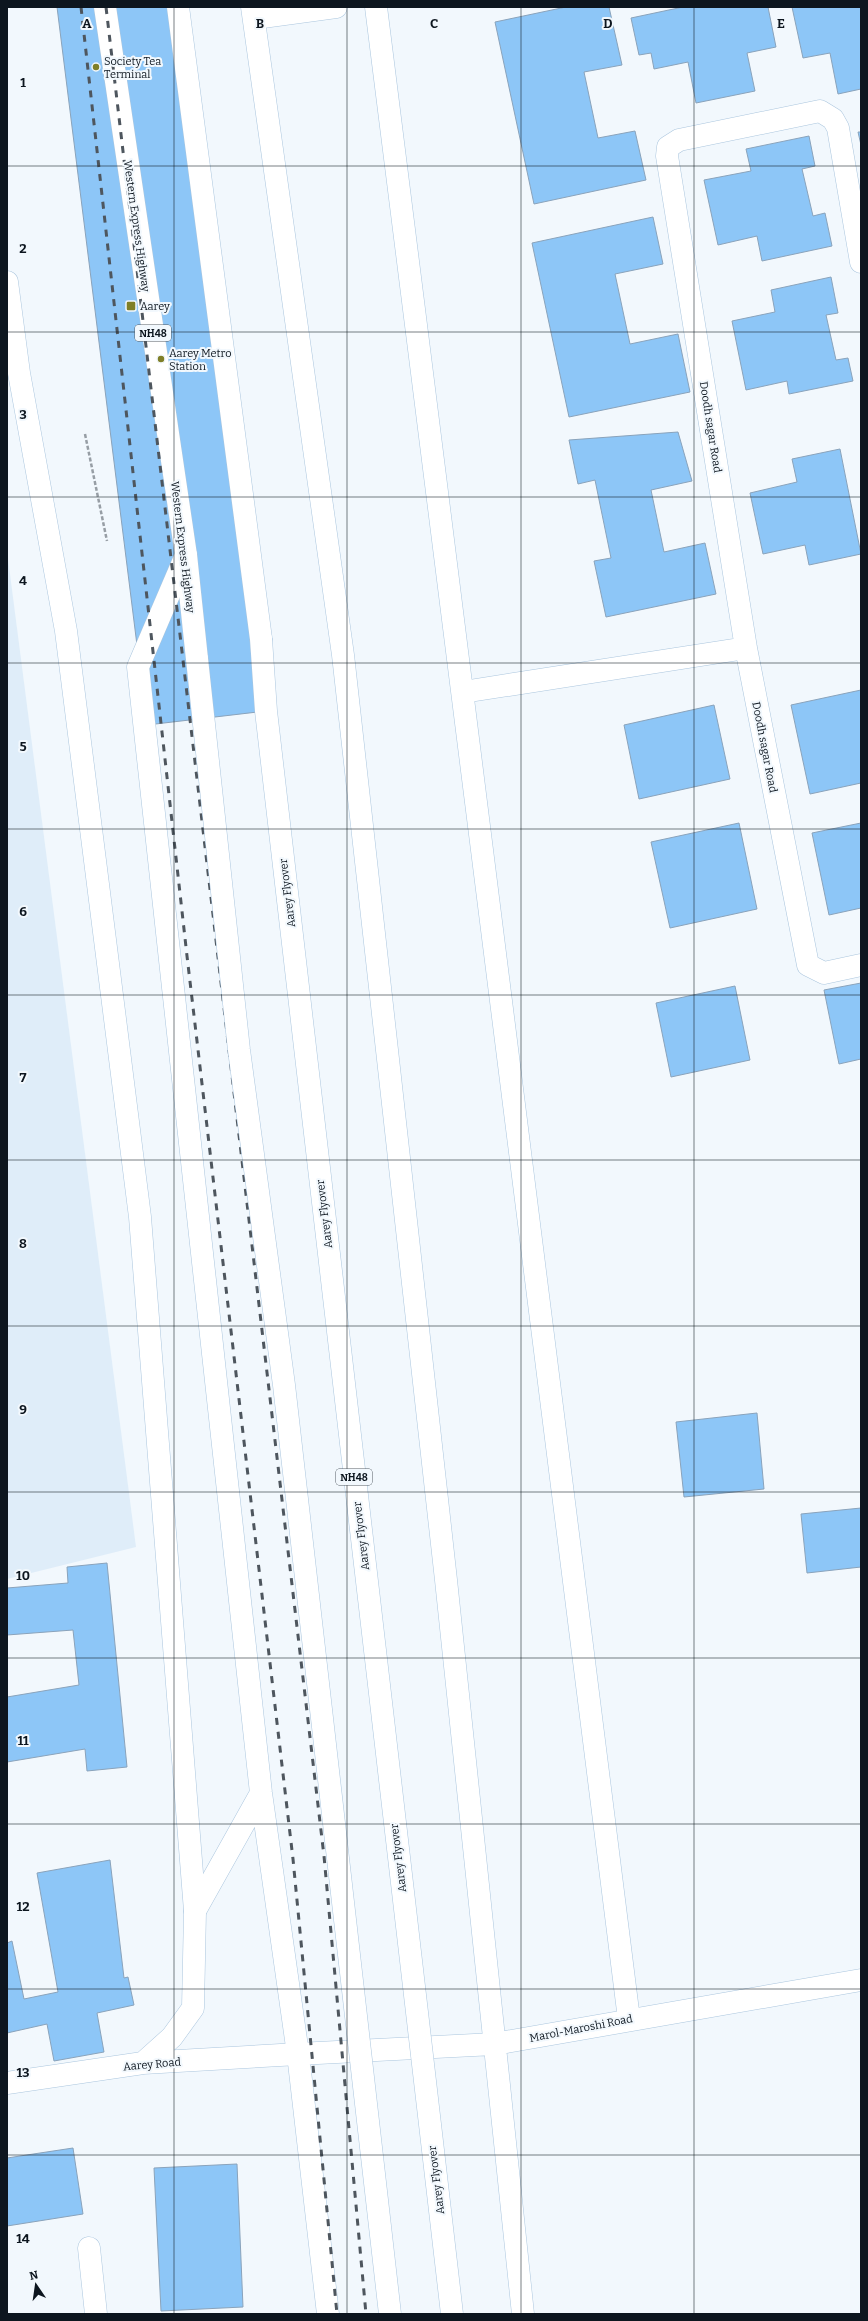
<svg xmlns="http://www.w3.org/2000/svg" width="868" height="2321" font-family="Bitter,serif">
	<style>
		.built { fill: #dfedf9 }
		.building { fill: #8dc6f7; stroke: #8aa3bb }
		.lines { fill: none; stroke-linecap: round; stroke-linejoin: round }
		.minor-casing { stroke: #abc6de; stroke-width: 23 }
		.tertiary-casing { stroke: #abc6de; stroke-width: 23 }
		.secondary-casing { stroke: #abc6de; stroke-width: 23 }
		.trunk-casing { stroke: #abc6de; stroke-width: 23 }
		.path { stroke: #979ea5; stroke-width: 2.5; stroke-dasharray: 4 2; stroke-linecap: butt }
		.minor { stroke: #fff; stroke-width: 22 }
		.tertiary { stroke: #fff; stroke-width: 22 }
		.secondary { stroke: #fff; stroke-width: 22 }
		.trunk { stroke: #fff; stroke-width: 22 }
		.rail { stroke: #4e565e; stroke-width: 3; stroke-dasharray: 7 7; stroke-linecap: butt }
		.trunk-bridge-casing { stroke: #abc6de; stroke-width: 23; stroke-linecap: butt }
		.trunk-bridge { stroke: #fff; stroke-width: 22 }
		.grid { fill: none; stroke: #0d161f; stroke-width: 1; stroke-opacity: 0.55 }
		.poi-dot { fill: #7f7f27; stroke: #f2f8fd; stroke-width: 1.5 }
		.labels { text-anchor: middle; stroke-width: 4; stroke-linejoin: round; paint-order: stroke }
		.shield { fill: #f2f8fd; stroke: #525a62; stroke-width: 1 }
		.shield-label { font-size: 10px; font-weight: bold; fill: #0d161f }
		.poi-label { font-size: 11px; fill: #0d161f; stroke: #f2f8fd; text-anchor: start }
		.street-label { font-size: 11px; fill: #0d161f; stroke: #f2f8fd }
		.grid-label { font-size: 13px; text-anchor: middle; font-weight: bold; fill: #0d161f; stroke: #f2f8fd; stroke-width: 4; stroke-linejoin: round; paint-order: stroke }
	</style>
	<rect width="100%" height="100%" fill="#f2f8fd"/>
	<path class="built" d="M7,551l129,996 -129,32z"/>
	<path class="building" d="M57,7h120l89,704 -119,14z
		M566,7h43l13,58 -38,7 14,66 37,-7 11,49 -112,24 -39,-182z
		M683,7h85l8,40 -29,6 8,38 -59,12 -8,-41 -34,7 -3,-16 -12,2 -8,-37z
		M792,7h69v82l-23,5 -8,-41 -27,5z
		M858,132h3v13z
		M809,136l6,30 -13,3 11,47 12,-3 7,33 -70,15 -5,-25 -39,9 -14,-65 47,-9 -5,-22z
		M653,217l10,47 -48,10 15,70 48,-10 12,58 -121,25 -37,-174z
		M831,277l7,36 -12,2 10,45 12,-2 5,23 -64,13 -2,-13 -41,9 -14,-69 43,-9 -4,-22z
		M678,432l14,49 -41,9 13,62 41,-9 11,51 -110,23 -12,-56 17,-3 -16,-78 -17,4 -9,-44z
		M840,449l21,105 -52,11 -4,-20 -42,9 -13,-61 47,-11 -5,-23z
		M861,690v93l-51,11 -19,-89z
		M714,705l16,74 -91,20 -15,-74z
		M739,823l18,86 -87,19 -19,-86z
		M861,823v85l-32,7 -17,-82z
		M861,983v76l-22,5 -15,-74z
		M735,986l15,74 -79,17 -15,-74z
		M757,1413l7,76 -80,8 -8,-75z
		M861,1508v59l-54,6 -6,-59z
		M107,1563l20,204 -40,4 -2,-22 -78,13v-65l72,-12 -6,-55 -66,5v-47l61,-5 -1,-16z
		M110,1860l14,118 4,-1 6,28 -37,8 7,39 -50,9 -7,-37 -40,9v-90l5,-2 12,58 34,-7 -21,-119z
		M73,2148l10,66 -76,12v-68z
		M237,2164l6,143 -82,4 -7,-143z"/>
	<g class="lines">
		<defs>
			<path id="minor" d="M861,262l-23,-134 -5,-9 -13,-8 -141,29 -11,7 -1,9 79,492 62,317 16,8 37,-8
				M463,692l283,-44
				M89,2248l7,66"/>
			<path id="tertiary" d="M376,7l253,2012
				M255,18l81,-11
				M7,282l12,91 47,258 74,586 55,694 -2,97 -21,29 -29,26
				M7,2083l136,-20 155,-9"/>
			<path id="secondary" d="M252,7l91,648 103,925 77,734
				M186,555l-48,112 123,1126 37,261 30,260
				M195,1911l66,-118
				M298,2054l196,-10 367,-64"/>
			<path id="trunk" d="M105,7l81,548 11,104
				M178,7l83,632"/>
		</defs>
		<use href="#minor" class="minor-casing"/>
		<use href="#tertiary" class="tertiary-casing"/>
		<use href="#secondary" class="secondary-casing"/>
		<use href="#trunk" class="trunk-casing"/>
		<path class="path" d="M85,434l22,107"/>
		<use href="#minor" class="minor"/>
		<use href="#tertiary" class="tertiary"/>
		<use href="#secondary" class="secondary"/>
		<use href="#trunk" class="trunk"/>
		<path class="rail" d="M81,7l106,949 106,903 44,455
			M106,7l218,1849 42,458"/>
		<defs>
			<path id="trunk-bridge" d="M261,639l5,72 186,1603
				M197,659l42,391 45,335 106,929"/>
		</defs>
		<use href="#trunk-bridge" class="trunk-bridge-casing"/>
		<use href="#trunk-bridge" class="trunk-bridge"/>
	</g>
	<path class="grid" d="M174,7v2307M347,7v2307M521,7v2307M694,7v2307M7,166h854M7,332h854M7,497h854M7,663h854M7,829h854M7,995h854M7,1160h854M7,1326h854M7,1492h854M7,1658h854M7,1824h854M7,1989h854M7,2155h854"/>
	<g class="poi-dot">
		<circle cx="96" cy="67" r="4"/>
		<rect x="126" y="301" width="10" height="10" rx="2"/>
		<circle cx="161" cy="359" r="4"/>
	</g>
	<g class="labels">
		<g class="shield">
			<rect x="135" y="325" width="36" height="16" rx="3"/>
			<rect x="336" y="1469" width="36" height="16" rx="3"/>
		</g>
		<g class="shield-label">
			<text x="153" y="337">NH48</text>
			<text x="354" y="1481">NH48</text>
		</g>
		<g class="poi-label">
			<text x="104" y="65">Society Tea<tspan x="104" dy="13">Terminal</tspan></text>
			<text x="140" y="310">Aarey</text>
			<text x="169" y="357">Aarey Metro<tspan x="169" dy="13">Station</tspan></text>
		</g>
		<g class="street-label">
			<text transform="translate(137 226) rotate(82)" y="4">Western Express Highway</text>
			<text transform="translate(711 427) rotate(81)" y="4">Doodh sagar Road</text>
			<text transform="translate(183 547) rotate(83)" y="4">Western Express Highway</text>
			<text transform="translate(765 747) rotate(79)" y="4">Doodh sagar Road</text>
			<text transform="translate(287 893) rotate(-97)" y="4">Aarey Flyover</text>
			<text transform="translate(324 1214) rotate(-97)" y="4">Aarey Flyover</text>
			<text transform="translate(361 1536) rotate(-97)" y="4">Aarey Flyover</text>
			<text transform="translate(398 1858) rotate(-97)" y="4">Aarey Flyover</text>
			<text transform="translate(581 2028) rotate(-11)" y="4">Marol-Maroshi Road</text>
			<text transform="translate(152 2064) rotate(-5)" y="4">Aarey Road</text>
			<text transform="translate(436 2180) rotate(-97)" y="4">Aarey Flyover</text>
		</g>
	</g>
	<g class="grid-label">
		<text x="87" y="28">A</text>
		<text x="260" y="28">B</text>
		<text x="434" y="28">C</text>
		<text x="608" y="28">D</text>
		<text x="781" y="28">E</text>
		<text x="23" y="87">1</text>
		<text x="23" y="253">2</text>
		<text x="23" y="419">3</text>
		<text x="23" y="585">4</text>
		<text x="23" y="751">5</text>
		<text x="23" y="916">6</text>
		<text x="23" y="1082">7</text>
		<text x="23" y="1248">8</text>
		<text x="23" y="1414">9</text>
		<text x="23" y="1580">10</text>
		<text x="23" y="1745">11</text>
		<text x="23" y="1911">12</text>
		<text x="23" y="2077">13</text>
		<text x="23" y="2243">14</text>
	</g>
	<rect width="868" height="2321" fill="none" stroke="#0d161f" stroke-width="16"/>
	<g transform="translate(36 2285) rotate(347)" stroke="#f2f8fd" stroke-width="3" paint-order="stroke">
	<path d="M0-3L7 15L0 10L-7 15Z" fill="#0d161f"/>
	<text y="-6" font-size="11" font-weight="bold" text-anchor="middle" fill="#0d161f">N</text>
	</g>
</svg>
